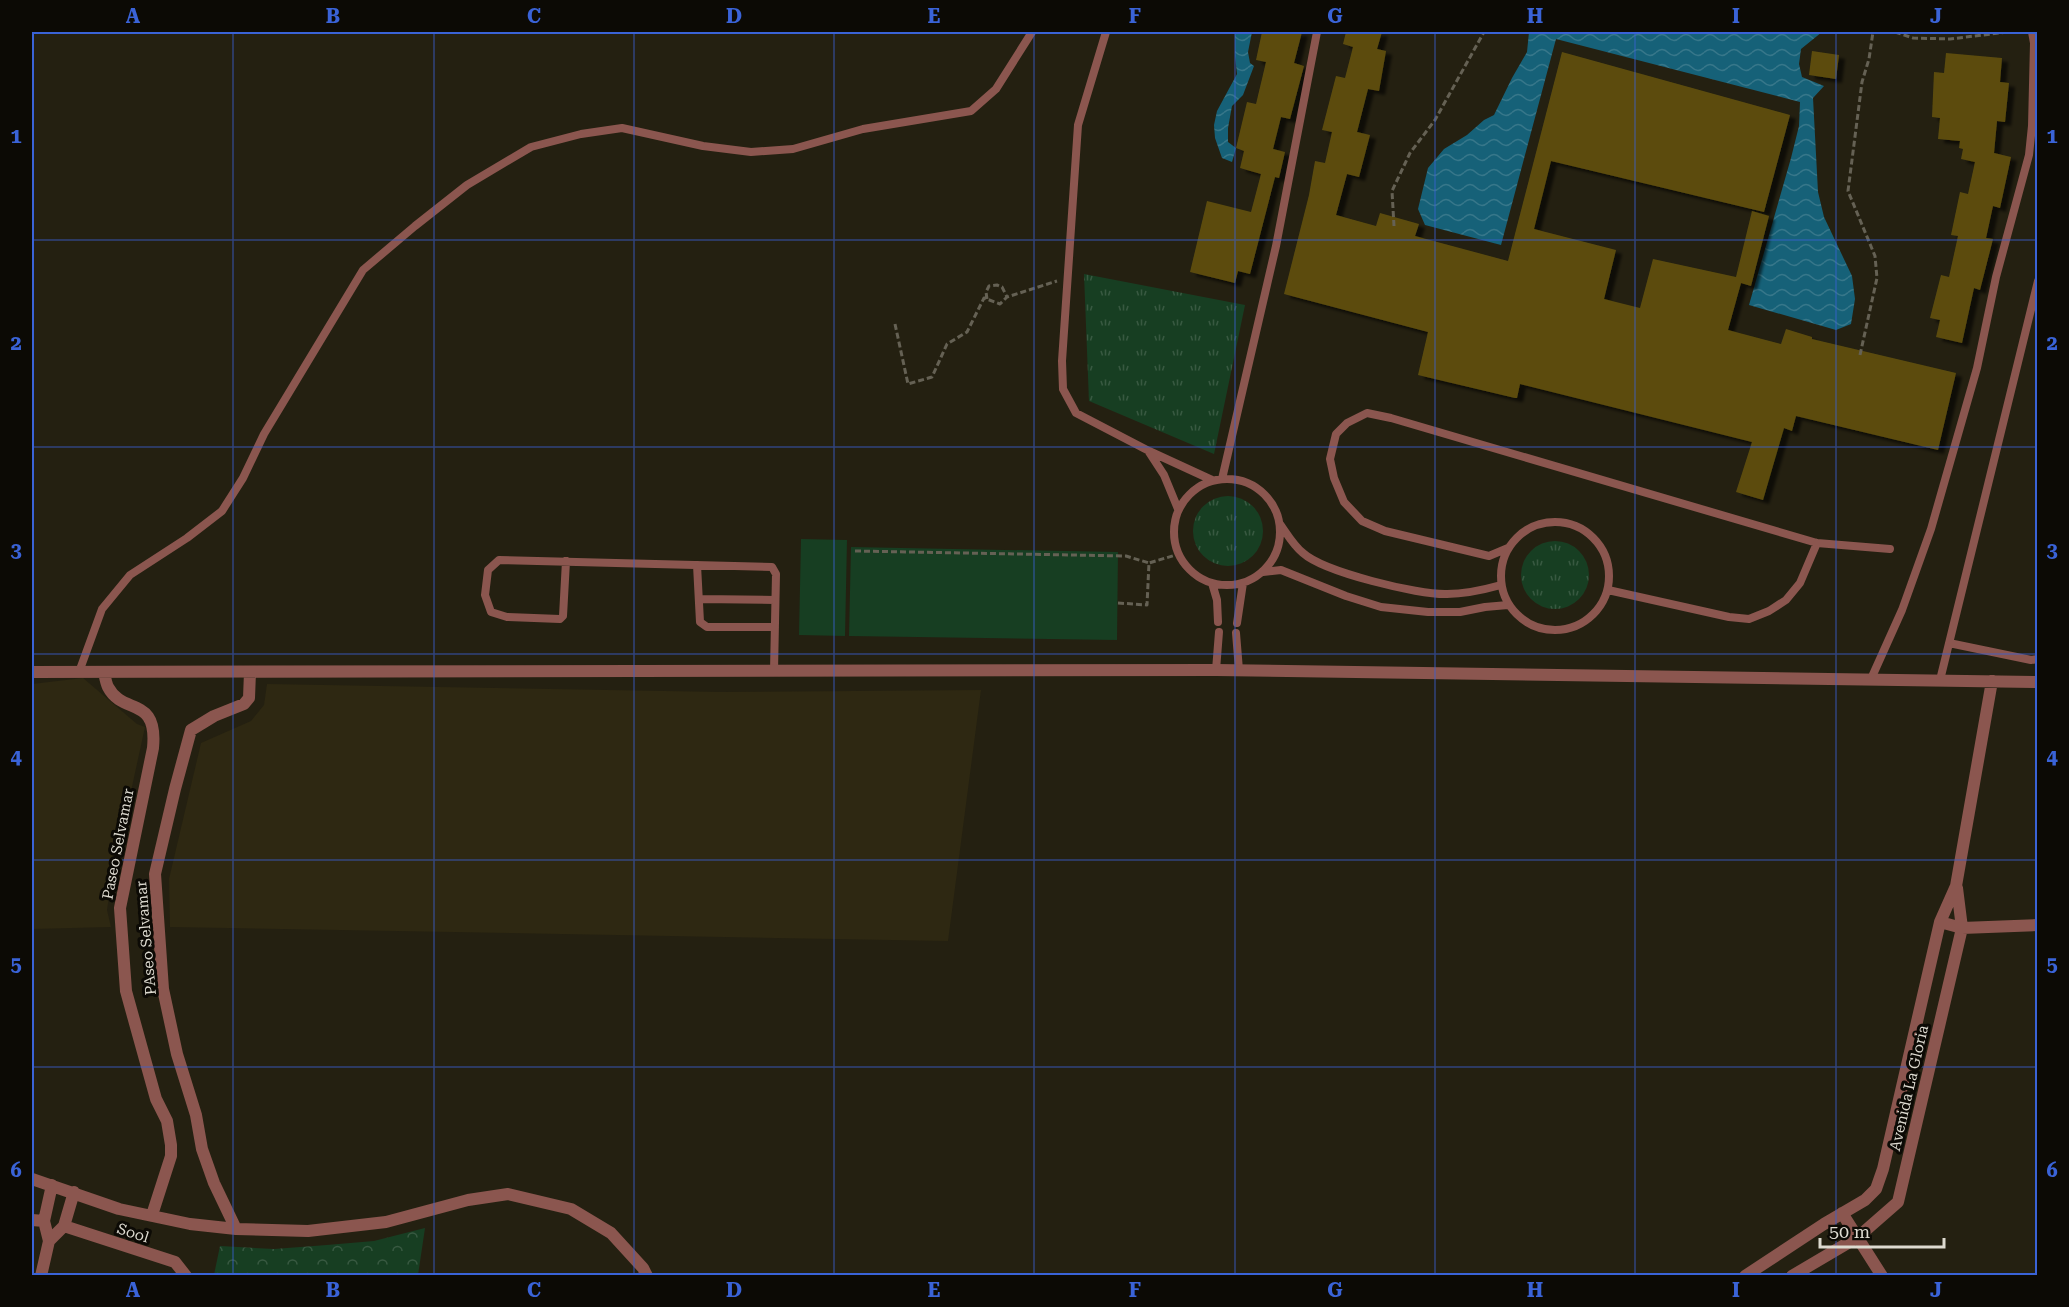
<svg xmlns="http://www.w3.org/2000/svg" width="2069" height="1307" font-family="'Roboto Serif',serif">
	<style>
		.built { fill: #2e2812 }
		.grass { fill: url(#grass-tufts) }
		.park { fill: url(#park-crowns) }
		.pitch { fill: #173e22 }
		.water { fill: url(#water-waves) }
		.building { fill: #5b4c0f; filter: url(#shadow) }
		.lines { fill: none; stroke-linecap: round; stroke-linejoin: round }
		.path { stroke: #656154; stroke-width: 3; stroke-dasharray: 6 3; stroke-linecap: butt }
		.lane { stroke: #8b564f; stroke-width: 8 }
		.street { stroke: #8b564f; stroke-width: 12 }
		.grid { fill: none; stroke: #3a63d7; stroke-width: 1.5; stroke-opacity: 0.55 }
		.labels { text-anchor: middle; stroke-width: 6; stroke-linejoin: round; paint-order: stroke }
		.street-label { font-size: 15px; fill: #dddad0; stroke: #0c0a05 }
		.neatline { fill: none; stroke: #3a63d7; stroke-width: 2 }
		.grid-label { font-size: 20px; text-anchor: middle; font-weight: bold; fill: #3a63d7 }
	</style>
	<defs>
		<pattern id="grass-tufts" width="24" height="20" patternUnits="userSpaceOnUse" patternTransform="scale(1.5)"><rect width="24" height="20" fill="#173e22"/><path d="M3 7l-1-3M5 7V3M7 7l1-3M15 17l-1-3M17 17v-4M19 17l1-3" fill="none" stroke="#385941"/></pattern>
		<pattern id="park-crowns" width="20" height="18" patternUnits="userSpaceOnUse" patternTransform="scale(1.5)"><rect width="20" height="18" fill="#173e22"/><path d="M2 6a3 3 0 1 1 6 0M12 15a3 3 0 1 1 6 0" fill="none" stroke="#385941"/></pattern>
		<pattern id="water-waves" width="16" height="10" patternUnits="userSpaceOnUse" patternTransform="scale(1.5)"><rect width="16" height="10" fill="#166178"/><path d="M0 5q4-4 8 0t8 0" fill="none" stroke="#37778a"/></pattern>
		<filter id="shadow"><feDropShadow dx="6" dy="4" stdDeviation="1.5" flood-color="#0009"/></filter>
	</defs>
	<rect width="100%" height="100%" fill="#242011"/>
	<path class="built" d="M83,678l54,46 8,3 -34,156 -4,27 4,17 -79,2v-245z
		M267,684l454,8 260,-2 -33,251 -778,-14 -1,-48 32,-136 50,-22 13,-16z"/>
	<path class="grass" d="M1084,274l161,31 -31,149 -125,-53z
		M1193 531a35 35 0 1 1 70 0a35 35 0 1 1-70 0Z
		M1521 575a34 34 0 1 1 68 0a34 34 0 1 1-68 0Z"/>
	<path class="park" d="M425,1228l-7,47h-204l6,-29 54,3 53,-4 47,-4z"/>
	<path class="pitch" d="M801,539l46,1 -2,96 -46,-1z
		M851,547l267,5 -1,88 -268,-4z"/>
	<path class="water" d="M1235,32h17l-4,20 2,11 4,3 -11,29 -11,11 -4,22v14l8,6 -4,14 -10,-4 -7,-20 -1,-13 3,-14 20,-37 -2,-18z
		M1529,32h293l-21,17 -2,15 3,13 22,9 -11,12 5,94 6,25 28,59 3,23 -4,25 -15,6 -87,-25 42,-147 8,-32 1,-24 -244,-63 -55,206 -76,-20 -7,-16 10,-41 16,-19 23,-14 17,-15 10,-5 18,-37 15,-26z"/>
	<path class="building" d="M1262,32h40l-8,31 10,3 -14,53 -9,-2 -8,32 12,3 -6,26 -4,-1 -25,97 -12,-3 -3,12 -45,-11 17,-71 44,11 10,-38 -21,-6 4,-17 -8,-3 11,-46 9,2 10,-42 -10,-2z
		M1346,32h36l-5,17 9,2 -7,40 -11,-2 -11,43 13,3 -11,42 -12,-3 -11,41 40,11 4,-13 39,11 -4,12 93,25 54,-209 228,63 -26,97 -213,-51 -17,68 82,21 -12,49 36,9 13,-49 83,18 16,-66 17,5 -18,70 -10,-3 -13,47 53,14 5,-15 26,8v2l144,34 -18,77 -142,-34 -4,15 -8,-3 -21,72 -27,-8 16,-50 -232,-58 -3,14h-2l-97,-23 10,-43 -144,-38 25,-99 6,-34 10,2 7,-31 -10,-2 14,-54 9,2 8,-31 -10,-3z
		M1812,51l27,4 -3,24 -27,-4z
		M1946,53l56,5 -2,24 9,1 -4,39 -8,-1 -3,32 17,4 -11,51 -7,-2 -7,32 7,1 -13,51 -6,-2 -12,55 -26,-6 4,-17 -10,-2 11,-43 8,2 9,-41 -7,-1 9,-43 8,2 7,-32 -14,-3 2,-10 -4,-1 1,-7 -22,-2 2,-21 -8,-1 2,-45 10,1z"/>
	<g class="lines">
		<path class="path" d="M1895,32l18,6 37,1 58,-7
			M1394,226l-2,-35 18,-38 25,-33 49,-88
			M987,299l-1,-7 3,-6 8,-1 5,2 5,10
			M895,324l13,60 24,-7 15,-33 20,-12 17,-34 16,6 7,-7 50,-16
			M1860,355l17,-77 -2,-22 -27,-65 14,-109 7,-23 4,-27
			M855,551l271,5 23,7
			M1118,603l29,2 2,-42 30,-9"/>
		<path class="lane" d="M1106,32l-28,93 -16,236 1,28 13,24 73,38 63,29
			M1149,452l15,23 14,34
			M1174 532a53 53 0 1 1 106 0a53 53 0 1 1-106 0Z
			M1222,479l54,-233 41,-214
			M1501 576a54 54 0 1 1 108 0a54 54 0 1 1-108 0Z
			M1280,524c7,10 14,22 23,29 21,19 115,42 144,41 19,0 36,-4 54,-9
			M1508,548l-19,8 -104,-25 -23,-10 -18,-19 -10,-24 -4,-19 6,-25 11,-11 20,-10 24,5 426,125 73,6
			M566,561l-3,55 -3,3 -53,-2 -16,-5 -6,-17 3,-25 11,-10c91,2 182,5 273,7l4,7 -2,97
			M697,565l3,57 7,5h68
			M1263,572l18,-2 65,26 35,11 47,5h32l25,-5 23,-2
			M1212,583l5,17 1,22
			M1608,590l121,27 20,2 20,-8 17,-11 14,-17 17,-40
			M699,599l76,1
			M1237,623l6,-40
			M1236,633l3,37
			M1949,643l82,17 7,-1
			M1216,670l3,-38
			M79,672l23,-63 28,-34 57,-37 35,-27 21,-33 21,-44 99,-164 52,-44 52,-41 64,-38 50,-13 41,-6 81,18 48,6 42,-3 70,-20 108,-18 25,-22 36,-57
			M1871,679l31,-69 29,-81 46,-161 19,-91 33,-122 3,-29 2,-83 -2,-11
			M1940,680l98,-399"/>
		<path class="street" d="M32,672l1184,-2 822,12
			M104,672c1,5 2,11 4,15 15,29 50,8 45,61l-33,160 6,83 30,108 11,22 4,24v11l-19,59
			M1940,922l22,6 76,-3
			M32,1179l87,30 71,15 46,5 72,2 78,-9 82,-22 40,-6 63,15 40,24 32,35 4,8
			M1842,1213l40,63
			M32,1220l12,1
			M64,1226l111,36 11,14
			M236,1229l-22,-46 -12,-34 -6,-34 -19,-61 -14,-65 -8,-115 20,-85 16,-59 23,-14 30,-12 5,-6 1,-26
			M49,1241l15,-15 10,-34
			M41,1276l8,-35 -5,-20 8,-36
			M1745,1276l79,-52 41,-24 11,-11 7,-20 57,-247 16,-36 36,-205
			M1792,1276l66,-39 40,-35 64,-274 -5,-40"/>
	</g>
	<path class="grid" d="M233,32v1244M434,32v1244M634,32v1244M834,32v1244M1034,32v1244M1235,32v1244M1435,32v1244M1635,32v1244M1836,32v1244M32,240h2006M32,447h2006M32,654h2006M32,860h2006M32,1067h2006"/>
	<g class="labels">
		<g class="street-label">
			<text transform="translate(118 844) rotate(-79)" y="5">Paseo Selvamar</text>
			<text transform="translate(146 938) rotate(-95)" y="5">PAseo Selvamar</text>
			<text transform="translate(1909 1088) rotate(-77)" y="5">Avenida La Gloria</text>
			<text transform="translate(133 1233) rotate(18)" y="5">Sool</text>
		</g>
	</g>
	<rect width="2069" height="1307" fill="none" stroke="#0c0a05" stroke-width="66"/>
	<path d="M1820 1238v9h124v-9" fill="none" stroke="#dddad0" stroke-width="3"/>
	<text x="1829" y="1238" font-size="18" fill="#dddad0" stroke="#0c0a05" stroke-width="4.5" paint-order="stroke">50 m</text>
	<rect x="33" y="33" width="2003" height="1241" class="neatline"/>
	<g class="grid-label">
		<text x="133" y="23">A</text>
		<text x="333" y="23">B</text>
		<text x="534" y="23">C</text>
		<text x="734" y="23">D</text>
		<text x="934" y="23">E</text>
		<text x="1135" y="23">F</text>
		<text x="1335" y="23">G</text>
		<text x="1535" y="23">H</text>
		<text x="1736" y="23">I</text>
		<text x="1936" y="23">J</text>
		<text x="16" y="143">1</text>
		<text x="2052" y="143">1</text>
		<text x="16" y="350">2</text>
		<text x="2052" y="350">2</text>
		<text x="16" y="557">3</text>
		<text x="2052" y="557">3</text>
		<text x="16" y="764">4</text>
		<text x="2052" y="764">4</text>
		<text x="16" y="971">5</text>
		<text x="2052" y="971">5</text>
		<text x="16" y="1177">6</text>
		<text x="2052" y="1177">6</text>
		<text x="133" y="1297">A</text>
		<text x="333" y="1297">B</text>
		<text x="534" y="1297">C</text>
		<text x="734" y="1297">D</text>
		<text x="934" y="1297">E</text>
		<text x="1135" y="1297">F</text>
		<text x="1335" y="1297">G</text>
		<text x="1535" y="1297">H</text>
		<text x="1736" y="1297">I</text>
		<text x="1936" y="1297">J</text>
	</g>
</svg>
